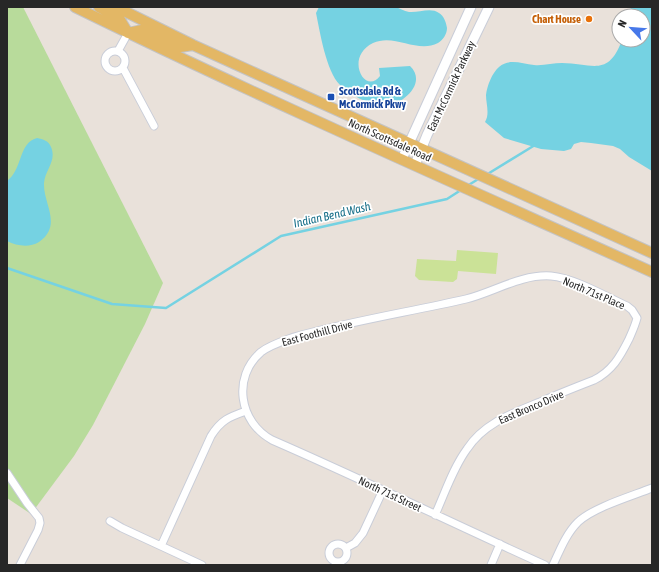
<svg xmlns="http://www.w3.org/2000/svg" width="659" height="572" font-family="'Asap Condensed',sans-serif">
	<style>
		.green { fill: #b8db9b }
		.pitch { fill: #cbe297 }
		.water { fill: #75d2e2 }
		.lines { fill: none; stroke-linecap: round; stroke-linejoin: round }
		.stream { stroke: #75d2e2; stroke-width: 2.5 }
		.street-casing { stroke: #c9cdd8; stroke-width: 9 }
		.secondary-casing { stroke: #c9cdd8; stroke-width: 11 }
		.primary-casing { stroke: #c3c3c3; stroke-width: 12 }
		.street { stroke: #fff; stroke-width: 7 }
		.secondary { stroke: #fff; stroke-width: 9 }
		.primary { stroke: #e3b765; stroke-width: 10 }
		.food-dot { fill: #e8710a; stroke: #fff; stroke-width: 1.5 }
		.transit-dot { fill: #1a4fb4; stroke: #fff; stroke-width: 1.5 }
		.labels { text-anchor: middle; stroke-width: 3.5; stroke-linejoin: round; paint-order: stroke }
		.food-label { font-size: 11px; font-weight: bold; fill: #c56008; stroke: #fff; text-anchor: end }
		.street-label { font-size: 11px; fill: #272727; stroke: #fff }
		.transit-label { font-size: 11px; font-weight: bold; fill: #164399; stroke: #fff; text-anchor: start }
		.water-label { font-size: 12px; font-style: italic; fill: #19708a; stroke: #fff }
	</style>
	<rect width="100%" height="100%" fill="#e9e1da"/>
	<path class="green" d="M7,7h16l140,276 -18,41 -52,101 -19,31 -43,58 -24,-16z"/>
	<path class="pitch" d="M457,250l41,3 -2,21 -38,-3 -1,8 -4,3 -34,-2 -4,-4 2,-17 39,2z"/>
	<path class="water" d="M319,7c19,0 38,0 57,0 6,0 14,-2 19,0 4,1 9,4 14,5 9,1 22,-5 30,1 5,3 7,9 8,15 0,6 -4,12 -9,15 -21,11 -43,-10 -65,0 -29,14 -8,53 7,33l-1,-8 31,-2c18,17 -8,40 -27,40 -11,0 -35,-12 -43,-21 -14,-14 -20,-53 -24,-72z
		M631,7h21v164l-23,-14 -9,-8 -7,-3 -22,-3 -10,-1 -7,2 -3,5 -7,2 -23,-2 -37,-11 -19,-16c5,-8 1,-18 1,-27 1,-9 6,-22 13,-28 10,-9 23,-3 35,-2 9,1 19,-2 28,-2 30,0 46,15 60,-23h21v-24h-14z
		M37,138c6,1 12,3 14,9 6,14 -6,23 -7,36 -1,21 19,42 -5,59 -10,6 -22,4 -32,-1v-60c16,-12 11,-38 30,-43z"/>
	<g class="lines">
		<path class="stream" d="M486,175l49,-30
			M467,186l13,-8
			M7,268l105,36 54,4 115,-72 166,-37 14,-9"/>
		<defs>
			<path id="street" d="M105 61a10 10 0 1 1 20 0a10 10 0 1 1-20 0Z
				M118,51l10,-18
				M123,68l31,58
				M7,473l20,30 12,15 1,5 -2,7 -18,35
				M435,515c10,-22 18,-47 32,-66 17,-26 46,-36 73,-47 18,-8 36,-15 54,-22 18,-9 26,-23 35,-41 3,-7 6,-13 8,-21l-5,-8 -5,-4c-22,-10 -53,-28 -76,-30 -30,-2 -57,16 -85,23 -57,13 -115,22 -172,38 -11,4 -24,8 -33,15 -29,25 -22,70 11,88 92,40 182,84 273,125
				M110,521l12,7 80,37
				M329 553a9 9 0 1 1 18 0a9 9 0 1 1-18 0Z
				M161,546l50,-110c10,-16 18,-19 35,-25
				M346,548l9,-5 8,-10 20,-43
				M491,565l9,-21
				M553,565c7,-15 13,-31 25,-43 16,-15 54,-26 74,-34"/>
			<path id="secondary" d="M402,159l69,-152
				M415,165l12,-30 62,-128"/>
			<path id="primary" d="M75,7c190,93 384,178 577,265
				M99,7l20,11 9,15
				M116,7l77,38 86,39 373,169
				M128,33l14,-3 38,17 13,-2"/>
		</defs>
		<use href="#street" class="street-casing"/>
		<use href="#secondary" class="secondary-casing"/>
		<use href="#primary" class="primary-casing"/>
		<use href="#street" class="street"/>
		<use href="#secondary" class="secondary"/>
		<use href="#primary" class="primary"/>
	</g>
	<circle class="food-dot" cx="589" cy="19" r="4"/>
	<rect class="transit-dot" x="327" y="93" width="8" height="8" rx="2"/>
	<g class="labels">
		<g class="food-label">
			<text x="581" y="23">Chart House</text>
		</g>
		<g class="street-label">
			<text transform="translate(451 86) rotate(-65)" y="4">East McCormick Parkway</text>
			<text transform="translate(390 140) rotate(24)" y="4">North Scottsdale Road</text>
			<text transform="translate(594 293) rotate(23)" y="4">North 71st Place</text>
			<text transform="translate(317 333) rotate(-15)" y="4">East Foothill Drive</text>
			<text transform="translate(531 407) rotate(-23)" y="4">East Bronco Drive</text>
			<text transform="translate(390 494) rotate(25)" y="4">North 71st Street</text>
		</g>
		<g class="transit-label">
			<text x="339" y="95">Scottsdale Rd &amp;<tspan x="339" dy="13">McCormick Pkwy</tspan></text>
		</g>
		<g class="water-label">
			<text transform="translate(332 215) rotate(-13)" y="4">Indian Bend Wash</text>
		</g>
	</g>
	<rect width="659" height="572" fill="none" stroke="#272727" stroke-width="16"/>
	<g transform="translate(631 28) rotate(296)"><circle r="19" fill="#ffffff" stroke="#a9a9a9"/>
	<path d="M0-3L7 15L0 10L-7 15Z" fill="#4778e9"/>
	<text y="-6" font-size="11" font-weight="bold" text-anchor="middle" fill="#272727">N</text>
	</g>
</svg>
